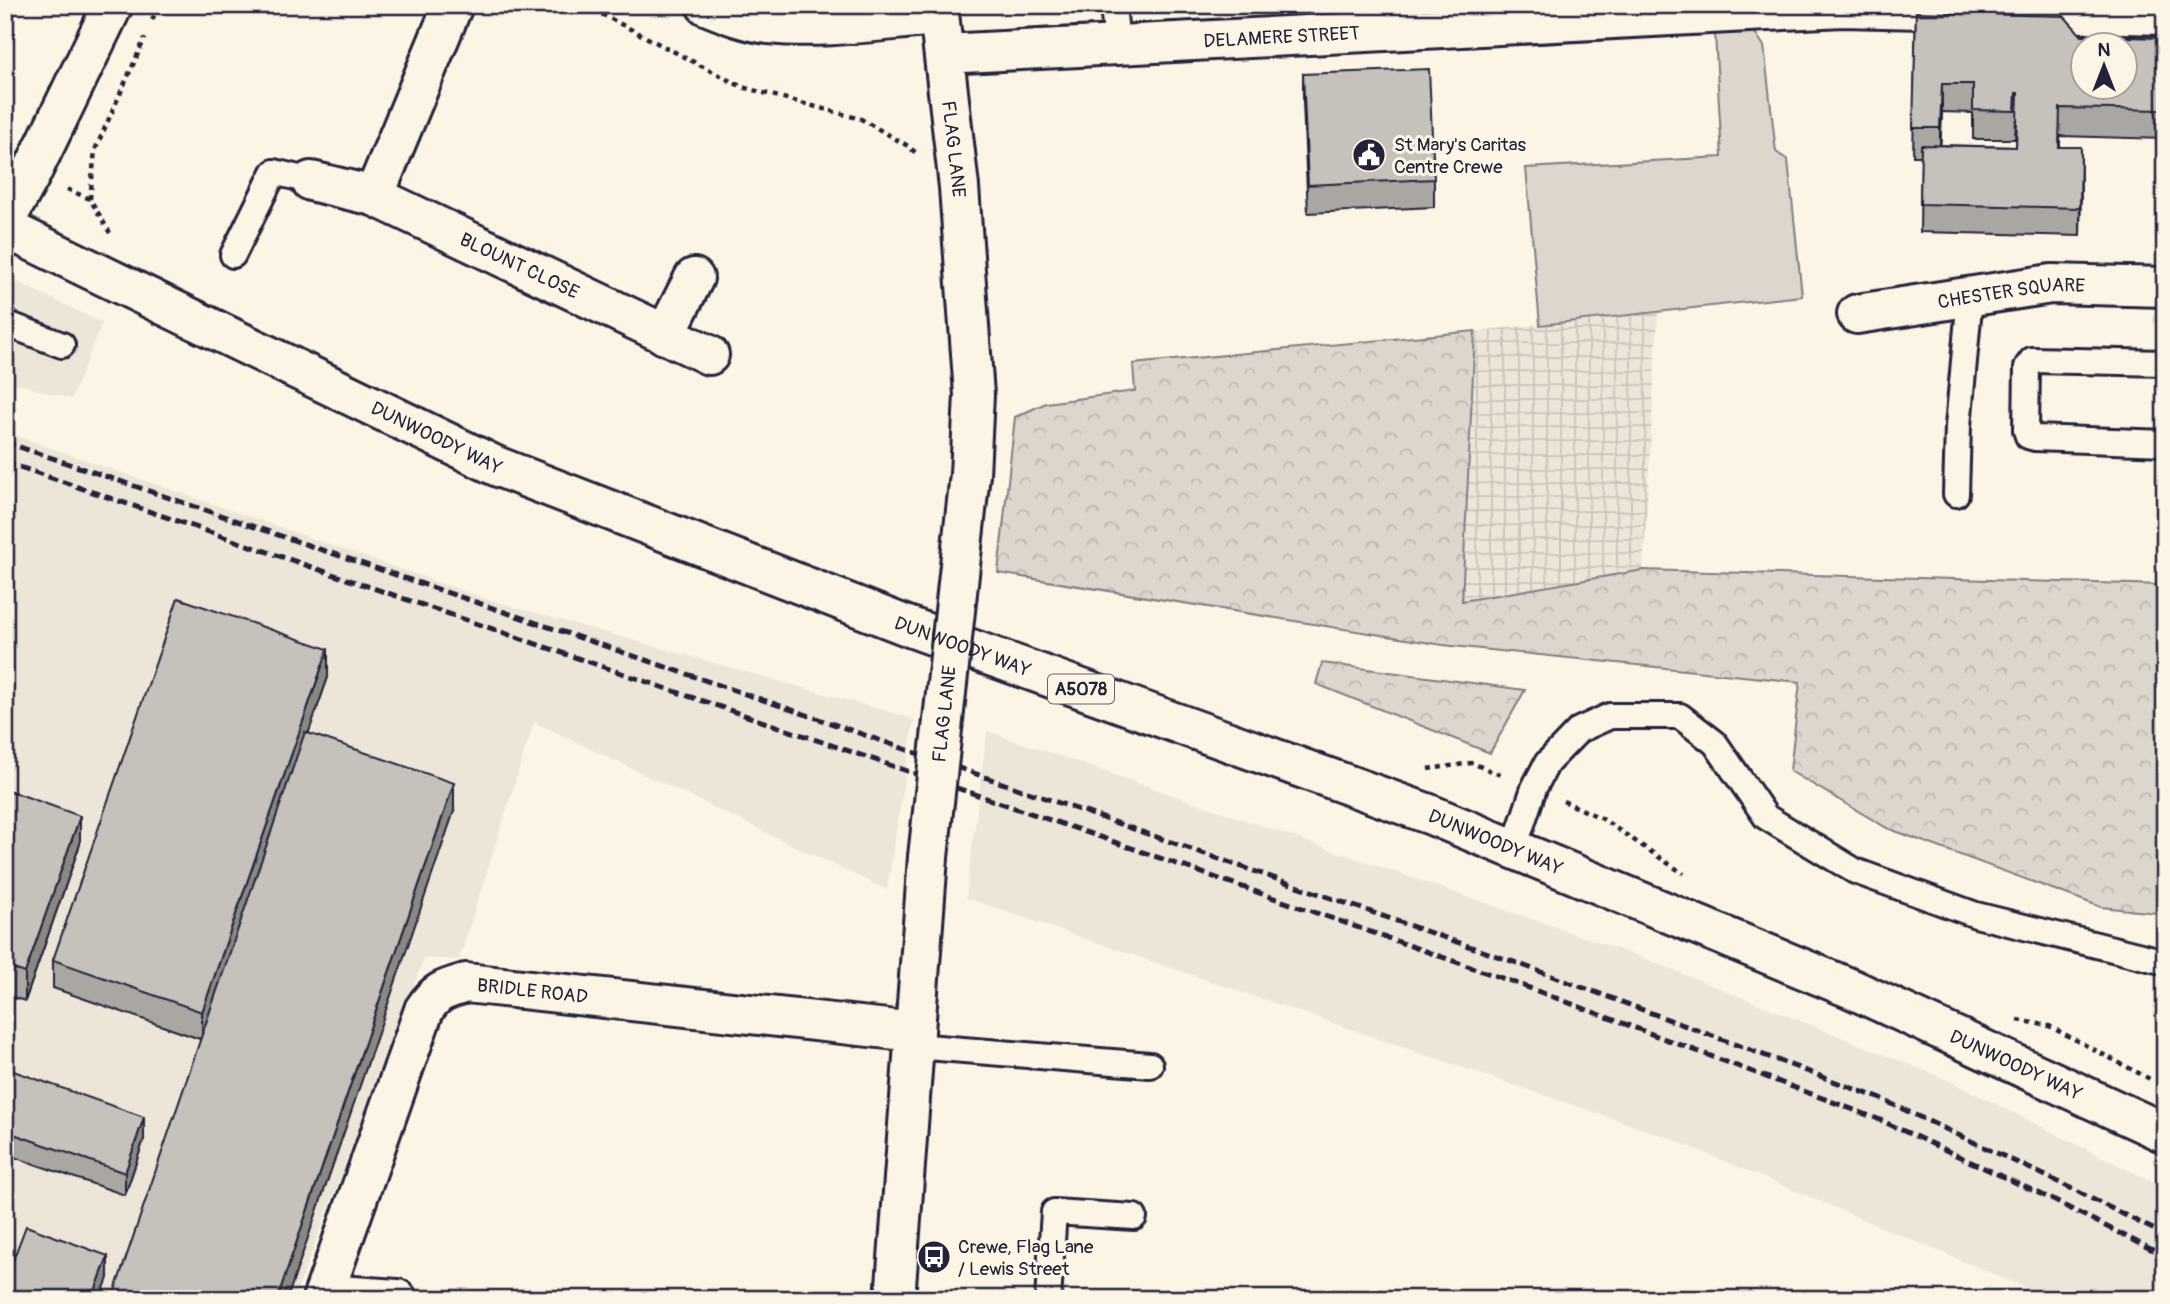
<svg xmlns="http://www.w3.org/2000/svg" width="2170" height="1304" font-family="Pangolin,sans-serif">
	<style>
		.built { fill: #ece5d8 }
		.industrial { fill: url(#industrial-grid) }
		.grass { fill: #dcd6cc; stroke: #7f7c84; stroke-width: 2 }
		.forest { fill: url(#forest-crowns); stroke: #7f7c84; stroke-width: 2 }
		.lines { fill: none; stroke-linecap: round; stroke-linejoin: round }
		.lane-casing { stroke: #22223b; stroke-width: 30 }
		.street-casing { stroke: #22223b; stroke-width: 44 }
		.secondary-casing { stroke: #22223b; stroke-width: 44 }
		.primary-casing { stroke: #22223b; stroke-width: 44 }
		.path { stroke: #22223b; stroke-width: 4.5; stroke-dasharray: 5 5; stroke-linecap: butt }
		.lane { stroke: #fcf5e5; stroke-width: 24 }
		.street { stroke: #fcf5e5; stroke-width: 38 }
		.secondary { stroke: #fcf5e5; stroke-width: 38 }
		.primary { stroke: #fcf5e5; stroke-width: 38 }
		.rail { stroke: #22223b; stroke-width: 5; stroke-dasharray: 10 5; stroke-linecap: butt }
		.secondary-bridge-casing { stroke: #22223b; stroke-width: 44; stroke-linecap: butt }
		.secondary-bridge { stroke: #fcf5e5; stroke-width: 38 }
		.wall { fill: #aaa6a1; stroke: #22223b; stroke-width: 2; fill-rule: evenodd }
		.shaded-wall { fill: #8b8783; stroke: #22223b; stroke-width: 2 }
		.building { fill: #c6c1bb; stroke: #22223b; stroke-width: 2; fill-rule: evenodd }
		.labels { text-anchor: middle; stroke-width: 6; stroke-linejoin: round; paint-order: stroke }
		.shield { fill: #fcf5e5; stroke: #63616e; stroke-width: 2 }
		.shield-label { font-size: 18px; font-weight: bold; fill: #22223b }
		.street-label { font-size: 19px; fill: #22223b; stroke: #fcf5e5 }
		.poi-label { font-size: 19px; fill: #22223b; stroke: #fcf5e5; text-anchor: start }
	</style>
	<defs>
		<pattern id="industrial-grid" width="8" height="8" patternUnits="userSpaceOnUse" patternTransform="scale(1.75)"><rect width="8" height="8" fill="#ece5d8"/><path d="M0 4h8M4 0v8" fill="none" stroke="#cac4ba"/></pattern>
		<pattern id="forest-crowns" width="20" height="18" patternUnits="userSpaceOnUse" patternTransform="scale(1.75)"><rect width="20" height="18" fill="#dcd6cc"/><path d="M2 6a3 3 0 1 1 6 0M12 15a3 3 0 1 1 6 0" fill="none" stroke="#bcb7b0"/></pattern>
	</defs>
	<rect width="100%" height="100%" fill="#fcf5e5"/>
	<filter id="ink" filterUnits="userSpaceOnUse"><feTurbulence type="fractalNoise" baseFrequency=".0143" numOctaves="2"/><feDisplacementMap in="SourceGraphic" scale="14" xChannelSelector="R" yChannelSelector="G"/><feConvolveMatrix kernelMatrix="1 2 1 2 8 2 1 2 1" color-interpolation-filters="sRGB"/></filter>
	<g filter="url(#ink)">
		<path class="built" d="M5,276l97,47 -31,76 -66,-19z
			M5,432l484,168 425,119 -27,171 -353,-168 -75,238 -35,-2 -130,341h-289z
			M987,731l651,225 305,122 222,110v111h-112l-386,-162 -701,-239z"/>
		<path class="industrial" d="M1658,313l-15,257 -181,31 13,-270z"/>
		<path class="grass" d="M1752,28l12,18 12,106 12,8 14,136 -262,29 -14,-157 196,-11 -7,-123z"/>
		<path class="forest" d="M1475,331l-13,270 181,-31 522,15v329l-64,-7 -214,-79 -97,-57 10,-89 -357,-37 -445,-72 17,-156 31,-14 89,-12 -2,-27z
			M1322,663l203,27 -35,63 -174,-69z"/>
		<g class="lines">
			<defs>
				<path id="lane" d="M1113,5l4,40
					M233,255l41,-83 37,9
					M5,323l57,22
					M2165,363l-133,-3 -5,7 -1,63 2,6 7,2 130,5
					M1956,494l2,-68 12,-130
					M1513,851l21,-63 13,-25 32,-33 31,-14h70l35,27 51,74 89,54 121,44 189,47
					M914,1046l236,19
					M1048,1299l6,-87 80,5"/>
				<g id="street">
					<path id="s1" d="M453,5l-79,191 335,159"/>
					<path d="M706,5c20,8 41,17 63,19 54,6 115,-4 170,-8"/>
					<path d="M311,181l63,15"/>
					<path d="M5,221l26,-47 82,-169"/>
					<path id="s2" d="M1857,314l194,-30 114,3"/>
					<path d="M665,335l29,-57"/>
					<path d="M324,1294l73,5"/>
					<path id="s3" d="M322,1299l102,-289c12,-19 21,-21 42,-27l449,49"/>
				</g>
				<g id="secondary">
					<path id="s4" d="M938,5l21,182 15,208 -4,79"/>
					<path id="s5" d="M944,54l899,-47 322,8"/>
					<path d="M895,1299l33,-442"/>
				</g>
				<g id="primary">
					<path id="s6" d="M5,228l491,238 414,161 519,187 423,175 313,144"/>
				</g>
			</defs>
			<use href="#lane" class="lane-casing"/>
			<use href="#street" class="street-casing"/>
			<use href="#secondary" class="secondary-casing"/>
			<use href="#primary" class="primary-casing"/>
			<path class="path" d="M584,5l158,82 119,32 47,27 8,7
				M152,20l7,-15
				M67,189l23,10 20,34
				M90,199l5,-49 50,-112
				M1428,769l44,-6 31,13
				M1563,801l38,17 83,56
				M2018,1020l31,6 101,53"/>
			<use href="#lane" class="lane"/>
			<use href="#street" class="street"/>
			<use href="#secondary" class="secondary"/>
			<use href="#primary" class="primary"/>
			<path class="rail" d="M5,442l811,276 701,245 362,135 169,79 117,58
				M5,462l1095,375 416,146 362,136 169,78 118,59"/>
			<defs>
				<g id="secondary-bridge">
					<path id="s7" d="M928,857l42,-383"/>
				</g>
			</defs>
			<use href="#secondary-bridge" class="secondary-bridge-casing"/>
			<use href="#secondary-bridge" class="secondary-bridge"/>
		</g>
		<path class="wall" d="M1916,12l166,24 83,2v101l-105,-3v11l21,29 -1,60 -160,-4 1,-76h-8zM1942,112l31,1v26h42l1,-18h1l-1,26 -76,-2z
			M1303,74l131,105v28l-126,6 -5,-110z
			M328,677l-20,56 146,78 -254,228 -147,-51v-28z
			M5,789l75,55 -55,157 -20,-6z
			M5,1068l139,71 -19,56 -120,-41z"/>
		<path class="shaded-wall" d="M1942,84v28l-2,44v-28z
			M2081,147v29l-1,60v-28z
			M328,649v28l-126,363v-28z
			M454,783v28l-167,488h-10z
			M80,816v28l-55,157v-28z
			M144,1117v22l-19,56v-22z
			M108,1256v22l-8,21h-8z"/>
		<path class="building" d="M1916,12l148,4 18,20 83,2v72l-105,-2 -1,39h22l-1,61 -160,-4 1,-59 95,2 2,-54h-2l-1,18 -42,-1v-26h-31l-2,44h-27zM2082,46h42v42h-42z
			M1429,69l5,110 -126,6 -5,-111z
			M178,598l150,51 -126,363 -149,-52z
			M305,732l149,51 -177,516h-165z
			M5,789l75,27 -55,157 -20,-7z
			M5,1068l139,49 -19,56 -120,-42z
			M26,1226l82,30 -16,43h-87v-18z"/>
	</g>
	<defs>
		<symbol id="civic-disc" viewBox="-11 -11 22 22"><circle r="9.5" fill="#22223b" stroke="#fcf5e5"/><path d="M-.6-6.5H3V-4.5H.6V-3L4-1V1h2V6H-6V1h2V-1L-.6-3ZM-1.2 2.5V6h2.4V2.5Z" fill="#fff"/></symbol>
		<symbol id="bus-disc" viewBox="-11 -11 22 22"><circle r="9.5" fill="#22223b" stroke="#fcf5e5"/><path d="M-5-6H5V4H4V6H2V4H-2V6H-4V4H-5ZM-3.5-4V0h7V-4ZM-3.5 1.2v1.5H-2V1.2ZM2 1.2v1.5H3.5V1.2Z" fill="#fff"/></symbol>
	</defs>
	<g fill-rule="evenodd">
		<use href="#civic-disc" x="1350" y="136" width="38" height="38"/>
		<use href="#bus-disc" x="915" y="1238" width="38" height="38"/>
	</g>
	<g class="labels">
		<rect class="shield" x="1048" y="674.5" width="66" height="29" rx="5"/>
		<g class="shield-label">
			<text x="1081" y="695">A5078</text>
		</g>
		<g class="street-label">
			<text dy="7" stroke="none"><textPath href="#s5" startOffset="338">DELAMERE STREET</textPath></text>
			<text dy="7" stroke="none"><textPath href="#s4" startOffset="145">FLAG LANE</textPath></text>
			<text dy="7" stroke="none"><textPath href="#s1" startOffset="368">BLOUNT CLOSE</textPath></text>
			<text dy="7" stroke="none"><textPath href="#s2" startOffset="156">CHESTER SQUARE</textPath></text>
			<text dy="7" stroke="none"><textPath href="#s6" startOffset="480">DUNWOODY WAY</textPath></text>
			<text dy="7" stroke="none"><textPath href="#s6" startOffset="1046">DUNWOODY WAY</textPath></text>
			<text dy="7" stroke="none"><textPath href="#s7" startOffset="144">FLAG LANE</textPath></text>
			<text dy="7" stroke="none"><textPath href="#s6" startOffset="1614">DUNWOODY WAY</textPath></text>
			<text dy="7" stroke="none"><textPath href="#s3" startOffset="425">BRIDLE ROAD</textPath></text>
			<text dy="7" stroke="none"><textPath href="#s6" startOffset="2180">DUNWOODY WAY</textPath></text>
		</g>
		<g class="poi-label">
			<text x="1394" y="151">St Mary's Caritas<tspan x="1394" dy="22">Centre Crewe</tspan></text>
			<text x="958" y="1253">Crewe, Flag Lane<tspan x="958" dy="22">/ Lewis Street</tspan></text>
		</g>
	</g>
	<rect width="2170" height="1304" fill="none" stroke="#fcf5e5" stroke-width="28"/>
	<rect x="14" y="14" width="2142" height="1276" fill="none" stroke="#22223b" stroke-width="2.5" filter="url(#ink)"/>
	<g transform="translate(2104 66)"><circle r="33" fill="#fcf5e5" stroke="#a5a1a1" stroke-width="2"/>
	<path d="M0-5L12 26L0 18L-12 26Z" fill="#22223b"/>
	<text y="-10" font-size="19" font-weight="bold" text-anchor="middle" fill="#22223b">N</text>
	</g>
</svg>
